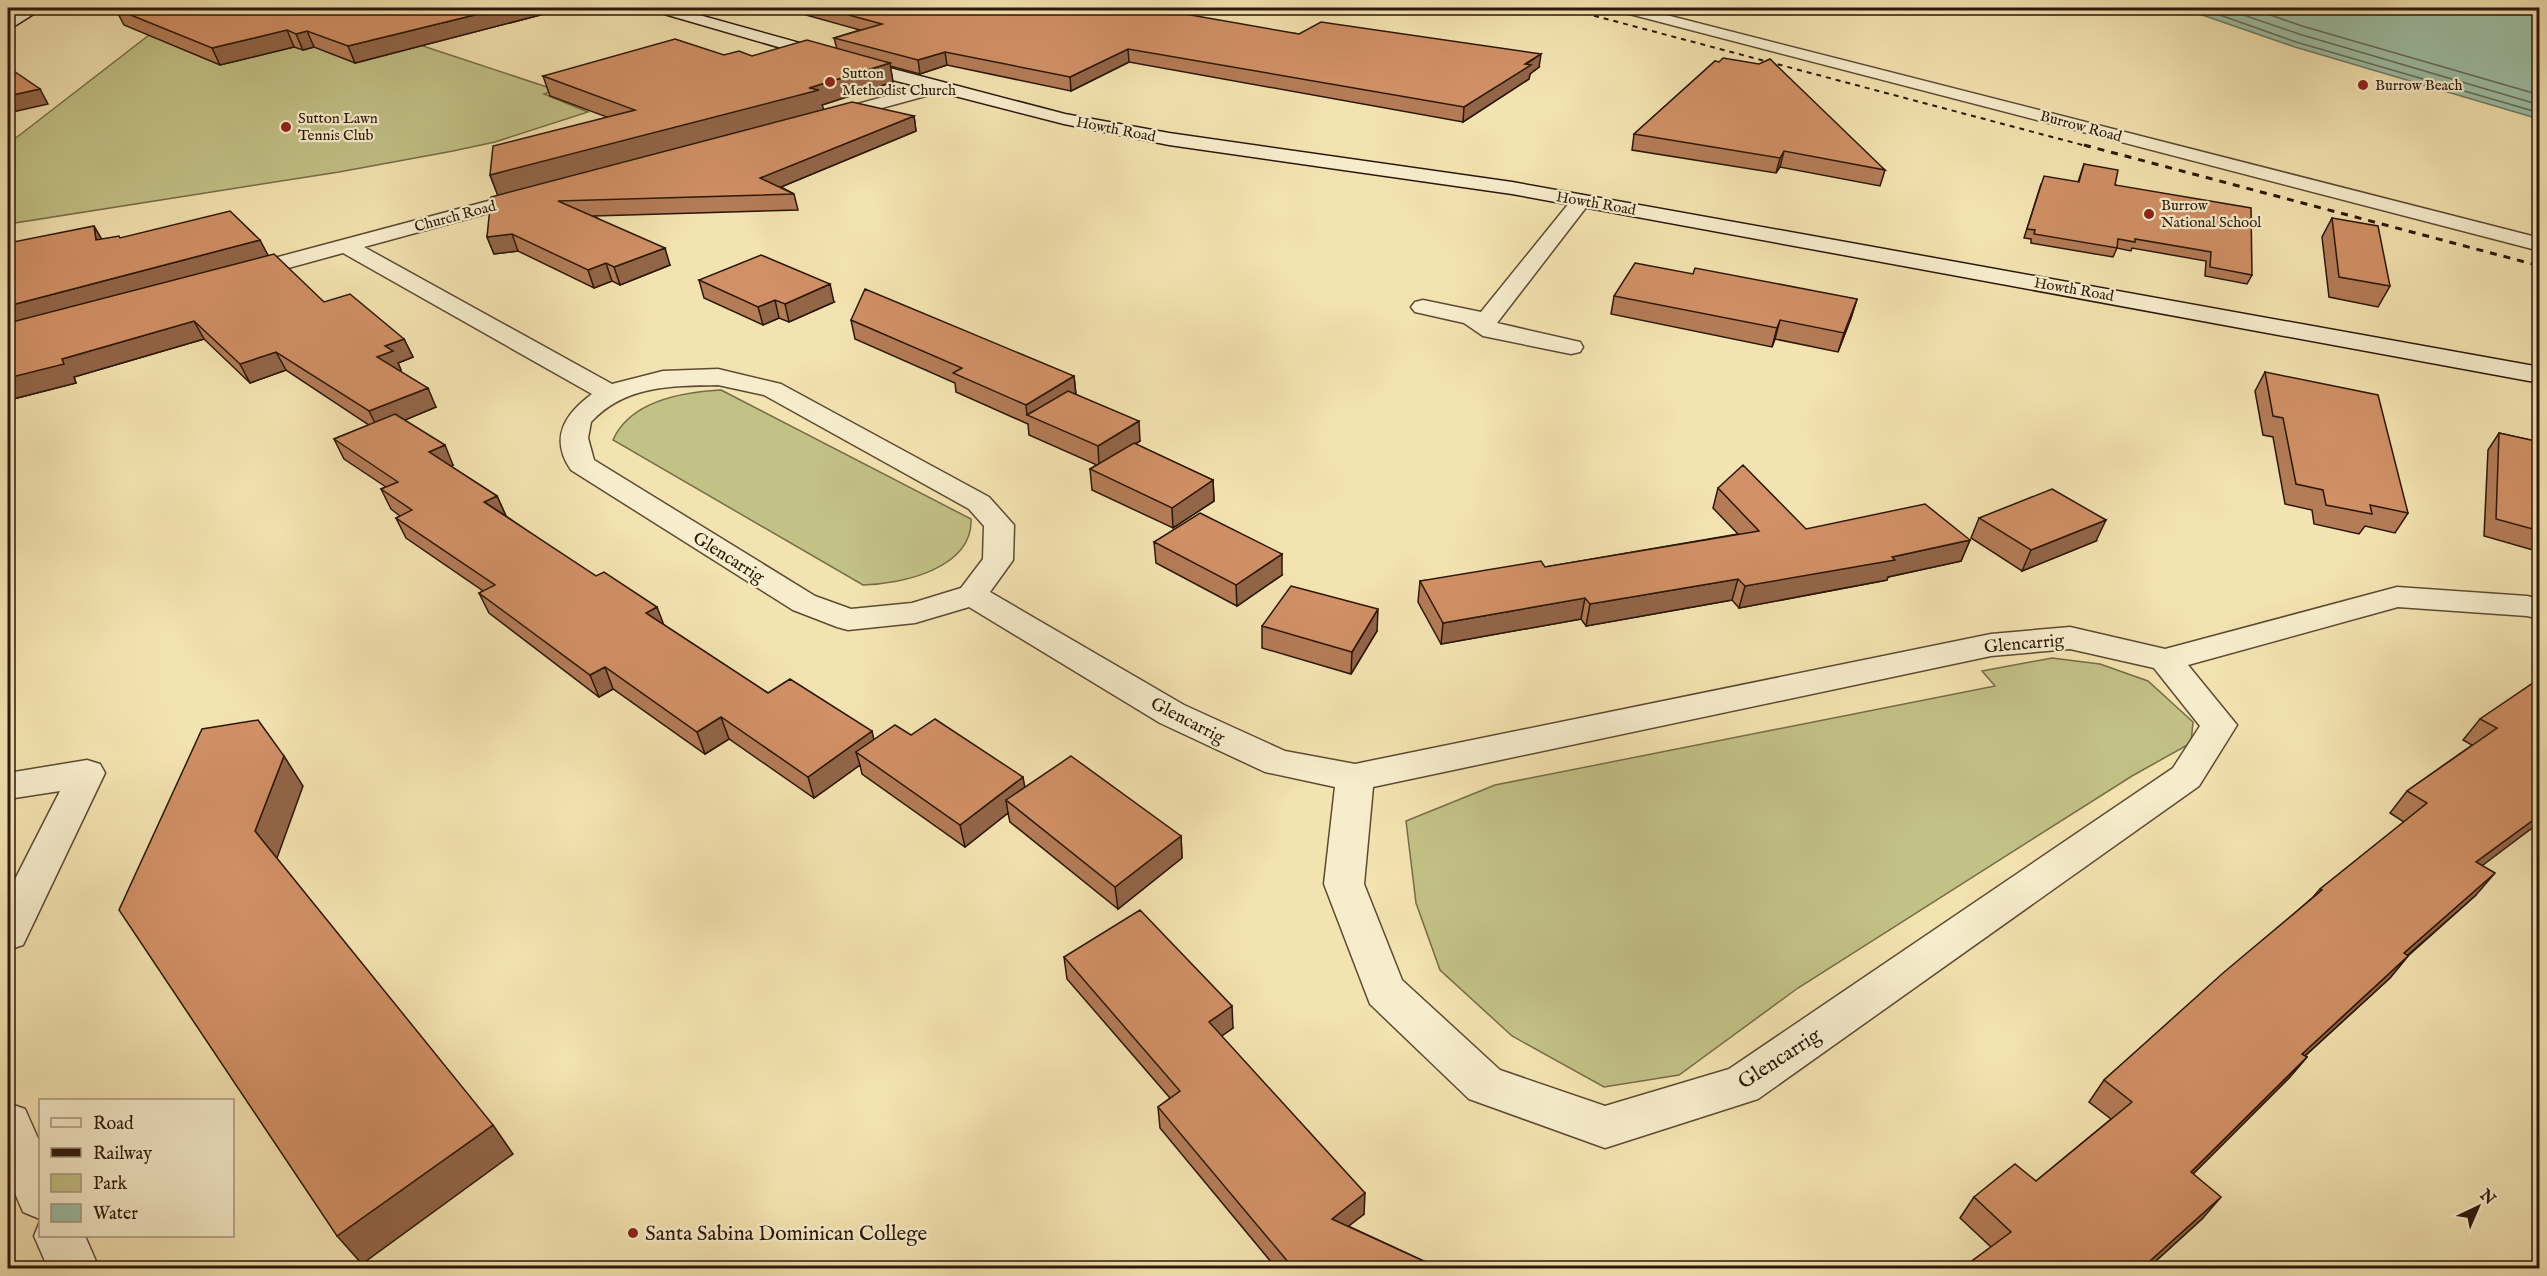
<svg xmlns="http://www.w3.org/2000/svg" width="2547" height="1276" font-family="'IM FELL English',serif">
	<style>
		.green { fill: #c2c186; stroke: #766c47; stroke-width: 1.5 }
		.water { fill: #9dbfa6; stroke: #6f7c67; stroke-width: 1.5 }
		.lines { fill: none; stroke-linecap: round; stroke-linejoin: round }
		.shore { stroke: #646b57; stroke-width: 1.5 }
		.street-casing { stroke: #5d4a32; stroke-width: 3 }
		.secondary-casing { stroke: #2b1708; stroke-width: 3 }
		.street { fill: #f7edcc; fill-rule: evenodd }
		.secondary { fill: #f7edcc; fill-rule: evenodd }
		.rail-far1 { stroke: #2b1708; stroke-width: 2; stroke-dasharray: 5 5; stroke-linecap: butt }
		.rail { stroke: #2b1708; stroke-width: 3; stroke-dasharray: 7 7; stroke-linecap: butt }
		.wall { fill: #b47c57; stroke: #2b1708; stroke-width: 1.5 }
		.shaded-wall { fill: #926547; stroke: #2b1708; stroke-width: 1.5 }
		.building { fill: #d19065; stroke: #2b1708; stroke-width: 1.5 }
		.poi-dot { fill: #8f2418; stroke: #f7edcc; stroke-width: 2 }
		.labels { text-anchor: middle; stroke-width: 4.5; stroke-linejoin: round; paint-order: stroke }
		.far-poi-label { font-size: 15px; fill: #2b1708; stroke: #f7edcc; text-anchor: start }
		.far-street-label { font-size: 15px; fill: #2b1708; stroke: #f7edcc }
		.street-label { font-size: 18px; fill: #2b1708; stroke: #f7edcc }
		.near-street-label { font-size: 21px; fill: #2b1708; stroke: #f7edcc }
		.near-poi-label { font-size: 21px; fill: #2b1708; stroke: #f7edcc; text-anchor: start }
	</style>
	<rect width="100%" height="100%" fill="#f3e3b0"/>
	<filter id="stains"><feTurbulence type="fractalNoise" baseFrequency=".00333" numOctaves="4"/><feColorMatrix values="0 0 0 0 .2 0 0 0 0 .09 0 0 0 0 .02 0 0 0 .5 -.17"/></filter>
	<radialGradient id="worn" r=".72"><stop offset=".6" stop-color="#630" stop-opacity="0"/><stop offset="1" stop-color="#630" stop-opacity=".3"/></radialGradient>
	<path class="green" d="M308,8l248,82 -12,4 44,18 -93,30 -42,9 -114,21 -331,52v-80l167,-129z
		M721,390l250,129c2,50 -70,65 -108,66l-250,-145c17,-39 70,-48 108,-50z
		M2052,658l48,6 48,17 45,41 -2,21 -59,33 -334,212 -119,87 -75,12 -92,-51 -72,-66 -24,-67 -10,-82 89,-36 500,-99 -13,-15z"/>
	<path class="water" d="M2182,8h357v111l-244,-72z"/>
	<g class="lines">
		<path class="shore" d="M2200,8l96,34 244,71
			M2223,8l76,26 241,71
			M2250,8l52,18 238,69"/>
		<defs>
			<path id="street" d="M1615,8h24l901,230v13l-922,-240z
				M938,82l6,1 3,4 -3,4 -117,32 -6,-1 -3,-4 3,-4z
				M533,189l7,2 3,4 -3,4 -176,48 248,137 51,-13 55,-2 63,15 208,113 25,28 -1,35 -23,32 194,113 101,46 70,13 636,-130 79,-7 95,22 232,-62 130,9 13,3v20l-13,-3 -129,-9 -210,58 49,60 -38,61 -441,313 -153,49 -136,-49 -99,-95 -46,-120 11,-97 -70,-15 -105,-49 -191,-116 -54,16 -67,7 -11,-3 -44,-17 -222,-140c-22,-32 -6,-56 21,-76l-249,-141 -102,28 -8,-2 -3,-5 3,-5zM718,385l46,10 205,114 15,17 -1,33 -22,29 -49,15 -61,6 -36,-13 -221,-136 -6,-22 3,-16c34,-37 80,-36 127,-37zM2070,649l84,19 46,58 -27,42 -444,301 -124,37 -105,-36 -98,-90 -38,-96 9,-97 618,-131z
				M1581,195l7,2 3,4 -94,122 83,19 3,5 -3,5 -9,2 -88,-18 -19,-13 -49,-11 -4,-5 4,-5 8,-2 58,12 93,-115z
				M87,760l13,4 5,9 -82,172 -15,5v-57l52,-102 -52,8v-26z
				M8,1103l17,6 15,34v76l-17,-7 -15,-35z
				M40,1221v15h45l14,32h-51l-14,-32z"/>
			<path id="secondary" d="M25,8h18l-30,19 -5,2v-11z
				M651,8h23l223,62 168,44 104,19 343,49 1028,185v16l-1028,-189 -343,-49 -105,-21 -179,-46 -231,-67z"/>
		</defs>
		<use href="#street" class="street-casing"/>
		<use href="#secondary" class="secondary-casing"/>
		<use href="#street" class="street"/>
		<use href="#secondary" class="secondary"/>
		<path class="rail-far1" d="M1565,8l525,139"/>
		<path class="rail" d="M2084,145l456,121"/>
	</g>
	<path class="wall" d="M115,8h74l1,3 358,2 -193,50 -41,-16 -11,3 -9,-3 -74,18 -96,-40z
		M781,8h303l215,26 240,33 -9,7 -1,5 -66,43 -334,-60 -58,29 -124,-26 -27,9 -30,-8 3,16 -71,23 1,5 91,6 2,15 -135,56 13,7 4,16 -204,6 76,49 -50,20 -8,-4 -18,7 -76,-37 -24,3 -7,-17 11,-42 -8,-20 117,-58 -57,-21 -7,-20 181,-21 28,1 85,-7 -3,-11 26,-8z
		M1715,61l170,109 -5,16 -100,-19 -4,6 -144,-23 2,-16z
		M2084,164l168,111 -5,9 -42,-8 1,-15 -74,-13 -1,3 -14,-3 -4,9 -82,-14v-4l-7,-1 17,-54 37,-2z
		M2332,218l58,68 -12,21 -49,-10 -7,-60z
		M121,238l147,18 56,46 80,37 9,18 -15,6 3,7 -2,1 37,36 -32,13 49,45 -3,1 47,30 9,20 158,109 104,68 106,47 37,-5 114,52 156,49 1,22 -64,51 -108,-87 -2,-9 -43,34 -103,-73 -2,-9 -46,33 -85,-59 -24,15 -92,-65 -14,8 -110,-84 -10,-20 4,-2 -77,-53 -10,-20 4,-2 -9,-7 -10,-20 5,-2 -42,-28 -10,-20 35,-14 -83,-55 -36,13 -46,-44 -130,38 2,6 -67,17 -1,-2v-155z
		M1693,274l164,25 -6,19 -13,34 -63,-13 -3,8 -161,-33 3,-18z
		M699,280l135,22 -45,20 -10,-4 -16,7 -59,-27z
		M851,320l223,56 2,18 64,47 -5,3 78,36 1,21 -41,27 -81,-38 -2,-21 7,-4 -68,-30 -1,-11 -72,-32 -1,-9 -100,-44z
		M2265,372l143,141 -13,20 -30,-7 -6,8 -45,-10 -2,-14 -27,-6 -12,-67 -10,-2 -8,-44z
		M2499,433l41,9v110l-56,-16 4,-86z
		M1718,488l88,41 164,11 -9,21 -73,16 -1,3 -148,28 -7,-8 -146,26 -5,-7 -140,25 -23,-42 2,-21 125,-14 193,-33 -25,-26z
		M1979,518l117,23 -74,30 -51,-33z
		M1154,542l128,33 -45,31 -81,-43z
		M1262,626l115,5 -26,43 -89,-26z
		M2540,687v135l-58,43 -6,30 -68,61 -18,22 -85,78 2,1 -18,21 -96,96 10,44 -56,51h-186l30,-22 -31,-29 14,-21 62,-16 75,-62 -22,-17 15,-22 209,-183 7,-8 84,-67 -14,-9 17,-22 65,-46 -9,-5 17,-21z
		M1064,957l169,71 -12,8 143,178 -16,12 93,43h-164l-117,-141 -2,-21 12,-9 -103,-119z"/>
	<path class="shaded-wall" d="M503,8h43l2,5 -193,50 -7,-17z
		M287,30l7,17 -74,18 -8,-17z
		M307,31l7,16 -11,3 -7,-16z
		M1128,49l1,13 -58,29 -1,-14z
		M945,52l2,13 -27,9 -2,-14z
		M1541,54l-2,13 -9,7 -1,5 -66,43 1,-15z
		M890,63l3,19 -71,23 2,5 -326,86 -8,-21 319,-87z
		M40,89l8,15 -40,9v-17z
		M914,116l2,15 -152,63 -4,-16z
		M1784,151l-4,16 -4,6 4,-15z
		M94,226l10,17 -8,-3z
		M512,234l6,17 -24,3 -7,-17z
		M260,240l9,17 -261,70v-21z
		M665,248l5,17 -50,20 -6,-18z
		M606,263l6,18 -18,7 -6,-18z
		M830,284l4,18 -45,20 -4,-18z
		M1857,299l-6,19 -13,34 6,-19z
		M775,300l4,18 -16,7 -5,-18z
		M1780,320l-5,19 -3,8 5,-19z
		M194,321l10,18 -130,38 2,6 -67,17 -1,-2v-20l54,-19z
		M404,339l9,18 -15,6 3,7 -16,6 -8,-19 8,-11z
		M276,352l10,18 -36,13 -10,-19z
		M1074,376l2,20 -49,19 -1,-10z
		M428,388l8,19 -57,24 -10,-20z
		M1139,421l1,20 -41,25 -1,-20z
		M445,445l8,20 -15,7 -9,-20z
		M1213,480l1,21 -41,27 -1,-20z
		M497,496l9,20 -22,-14z
		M2106,520l-10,21 -74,30 9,-21z
		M1970,540l-9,21 -73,16 -1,3 -148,28 6,-22 147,-29z
		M1282,554v21l-45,31 -1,-21z
		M1738,579l-6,21 -146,26 4,-22z
		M1585,598l-4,21 -140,25 2,-21z
		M657,607l8,21 -19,-15z
		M1378,609l-1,22 -26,43 1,-22z
		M605,667l8,22 -14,8 -9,-22z
		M721,717l8,22 -24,15 -8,-22z
		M872,731l5,22 -21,-1 4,13 -46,33 -6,-21z
		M284,756l19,30 -27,75 -21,-30z
		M1023,777l4,22 -21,1 2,13 -43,34 -5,-22z
		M2540,815v7l-82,62 18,-22z
		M1181,836l1,22 -64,51 -3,-22z
		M2495,873l-19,22 -91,80 19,-22z
		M2408,956l-18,22 -106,97 18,-21z
		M1232,1006l1,22 -23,16 -1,-22z
		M2307,1057l-18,21 -115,115 17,-21z
		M493,1125l20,29 -151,110 -25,-28z
		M1365,1193l-1,21 -33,26 1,-21z
		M2221,1197l-18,21 -56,51h-6z"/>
	<path class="building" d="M115,8h73l2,3 16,-3h297l-155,38 -41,-15 -11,3 -9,-4 -75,18 -96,-39z
		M823,8h328l148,26 22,-12 220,32 -16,10 6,1 -67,42 -336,-58 -58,28 -125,-25 -27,8 -84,-22 48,-14z
		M675,39l49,16 15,-4 13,5 55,-16 83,23 -81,25 10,2 -329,85 3,-29 142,-36 -92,-34z
		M1723,58l36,6 11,-5 115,111 -101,-19 -4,7 -146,-24 81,-73 4,1z
		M8,67l32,22 -32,7z
		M852,102l62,14 -154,62 34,16 -236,7 107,47 -51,19 -8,-4 -18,7 -76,-36 -25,3 4,-40z
		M2084,164l34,6 -3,15 136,23 1,67 -42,-8 1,-15 -76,-13v3l-17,-3 -1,9 -83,-14 1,-4 -8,-1 17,-53 35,6z
		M230,211l30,29 -252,66v-63l86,-17 2,14 23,-4 1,2z
		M2332,218l46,8 12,60 -51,-9z
		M274,254l50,48 26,-8 54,45 -19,7 8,5 -16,6 51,31 -59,23 -93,-59 -36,12 -46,-43 -132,38 2,5 -56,14v-55z
		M761,255l69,29 -45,20 -10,-4 -17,7 -59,-27z
		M1635,263l58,11 2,-6 162,31 -13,34 -64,-13 -3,8 -163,-32z
		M865,289l209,87 -48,29 -73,-32 9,-5 -111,-48z
		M2265,372l113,23 30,118 -38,-8 2,9 -46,-9 -3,-15 -27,-6 -13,-66 -10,-2z
		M1068,391l71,30 -41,25 -71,-31z
		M395,414l50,31 -16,7 68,44 -13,6 112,74 8,-4 53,35 -11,6 122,80 22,-14 82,52 -64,46 -87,-60 -24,15 -92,-65 -15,8 -111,-82 16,-8 -99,-67 16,-8 -31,-21 17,-7 -64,-43z
		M2499,433l41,9v89l-44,-12z
		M1134,443l79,37 -41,28 -82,-39z
		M1743,465l63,64 119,-25 45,36 -78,17 3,3 -150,26 -7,-7 -148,25 -5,-6 -142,25 -23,-42 121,-20 4,6 214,-36 -41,-43z
		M2052,489l54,31 -75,30 -52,-32z
		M1200,513l82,41 -46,31 -82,-43z
		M1291,586l87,23 -26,43 -90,-26z
		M2533,683l7,4v128l-64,47 19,11 -91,80 4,3 -106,98 5,3 -116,115 30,25 -80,72h-180l50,-37 -37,-35 41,-33 21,17 96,-79 -28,-22 119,-107 99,-83 -2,-1 107,-86 -20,-12 90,-63 -17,-9z
		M935,719l88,58 -63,48 -104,-73 39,-27 16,10z
		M258,720l26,36 -29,75 238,294 -156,111 -218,-326 83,-181z
		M1071,756l110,80 -66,51 -109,-87z
		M1140,910l92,96 -23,16 156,171 -33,26 109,50h-147l-136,-162 22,-16 -116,-134z"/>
	<g class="poi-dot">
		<circle cx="830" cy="82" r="6"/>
		<circle cx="2363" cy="85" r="6"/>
		<circle cx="286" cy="127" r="6"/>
		<circle cx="2149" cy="214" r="6"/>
		<circle cx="633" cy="1233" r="6"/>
	</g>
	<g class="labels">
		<g class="far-poi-label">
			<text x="842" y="78">Sutton<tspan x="842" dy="17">Methodist Church</tspan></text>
			<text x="2375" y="90">Burrow Beach</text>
			<text x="298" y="123">Sutton Lawn<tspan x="298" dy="17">Tennis Club</tspan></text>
			<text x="2161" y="210">Burrow<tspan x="2161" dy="17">National School</tspan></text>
		</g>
		<g class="far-street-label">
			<text transform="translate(2081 126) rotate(15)" y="5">Burrow Road</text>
			<text transform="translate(1116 129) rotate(11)" y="5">Howth Road</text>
			<text transform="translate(1596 203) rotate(10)" y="5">Howth Road</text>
			<text transform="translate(455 216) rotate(-15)" y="5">Church Road</text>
			<text transform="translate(2074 289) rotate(10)" y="5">Howth Road</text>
		</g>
		<g class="street-label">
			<text transform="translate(729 557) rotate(32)" y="6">Glencarrig</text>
			<text transform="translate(2024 643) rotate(-5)" y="6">Glencarrig</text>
			<text transform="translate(1188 720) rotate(27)" y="6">Glencarrig</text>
		</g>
		<g class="near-street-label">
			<text transform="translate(1779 1058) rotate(-33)" y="7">Glencarrig</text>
		</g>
		<g class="near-poi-label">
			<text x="645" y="1240">Santa Sabina Dominican College</text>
		</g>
	</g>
	<rect width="2547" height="1276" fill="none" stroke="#f3e3b0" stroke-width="30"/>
	<rect x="9" y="9" width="2529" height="1258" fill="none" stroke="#2b1708" stroke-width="3"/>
	<rect x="15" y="15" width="2517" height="1246" fill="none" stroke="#2b1708" stroke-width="1.5"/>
	<rect x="39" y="1099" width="195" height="138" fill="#f7edcc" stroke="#a5977e" stroke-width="1.5"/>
	<rect x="51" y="1118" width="30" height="9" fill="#f7edcc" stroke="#a5977e" stroke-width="1.5"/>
	<text x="93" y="1129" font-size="18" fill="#2b1708">Road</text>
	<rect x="51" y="1148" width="30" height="9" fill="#2b1708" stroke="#a5977e" stroke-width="1.5"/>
	<text x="93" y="1159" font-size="18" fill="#2b1708">Railway</text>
	<rect x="51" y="1174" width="30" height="18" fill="#c2c186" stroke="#a5977e" stroke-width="1.5"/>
	<text x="93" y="1189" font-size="18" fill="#2b1708">Park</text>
	<rect x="51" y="1204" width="30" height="18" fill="#9dbfa6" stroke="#a5977e" stroke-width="1.5"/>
	<text x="93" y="1219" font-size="18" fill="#2b1708">Water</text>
	<g transform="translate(2478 1207) rotate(44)" stroke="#f7edcc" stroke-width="4.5" paint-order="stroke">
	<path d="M0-4.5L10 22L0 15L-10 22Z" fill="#2b1708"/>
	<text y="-9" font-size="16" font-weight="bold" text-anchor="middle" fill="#2b1708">N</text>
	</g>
	<rect width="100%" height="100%" filter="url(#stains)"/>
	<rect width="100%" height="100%" fill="url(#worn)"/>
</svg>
